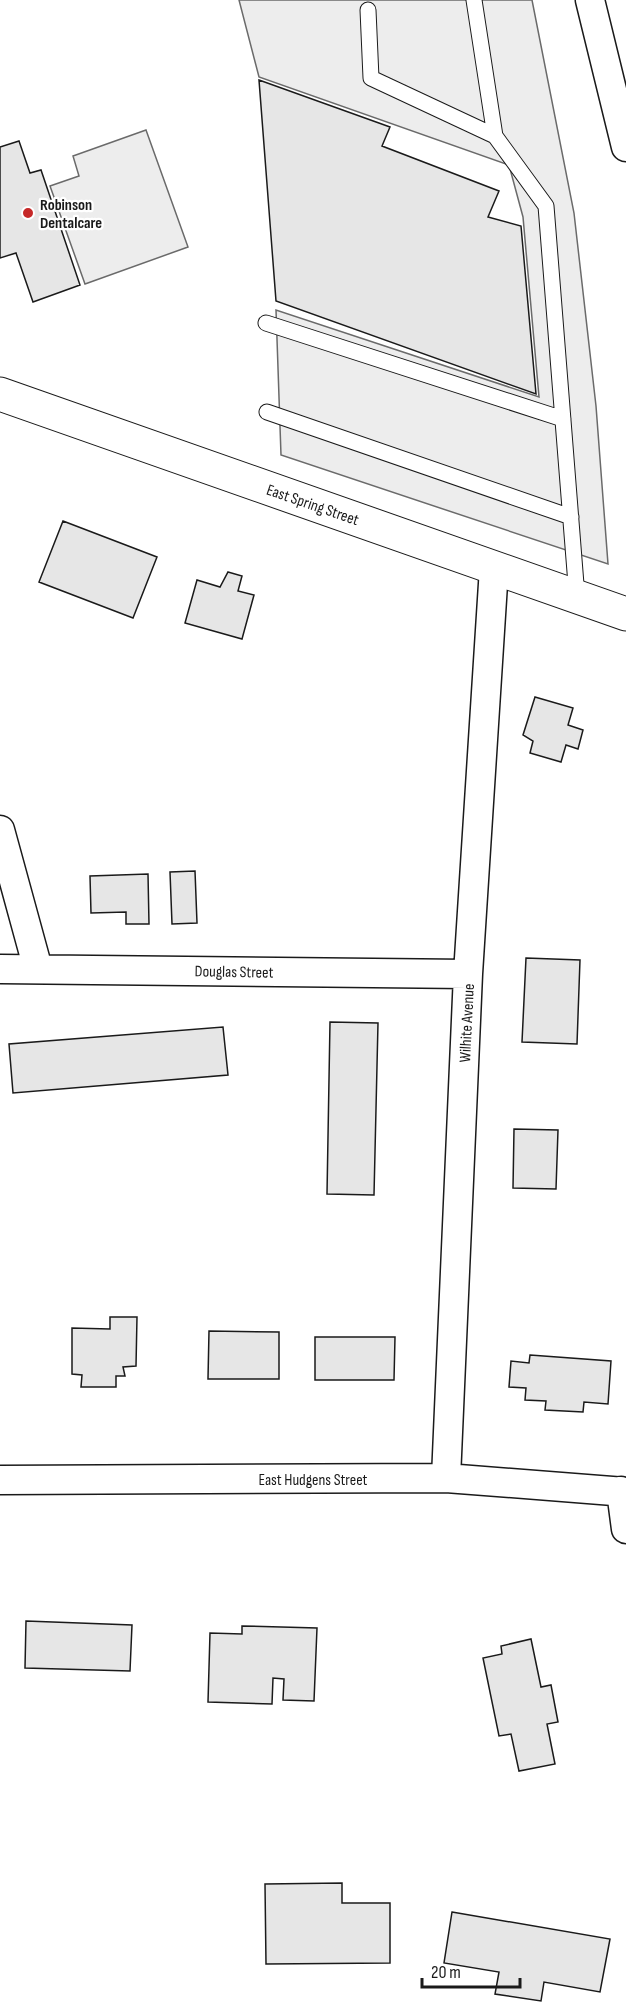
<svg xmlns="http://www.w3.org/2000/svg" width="626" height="2002" font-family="'Sofia Sans Condensed',sans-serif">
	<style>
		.parking { fill: #ededed; stroke: #6a6a6a; stroke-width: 1.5 }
		.building { fill: #e6e6e6; stroke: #1a1a1a; stroke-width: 1.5 }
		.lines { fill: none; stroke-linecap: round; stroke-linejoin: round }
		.service-casing { stroke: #1a1a1a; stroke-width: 17 }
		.minor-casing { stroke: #1a1a1a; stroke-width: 31 }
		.primary-casing { stroke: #1a1a1a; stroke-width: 35 }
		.service { stroke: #fff; stroke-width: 15 }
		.minor { stroke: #fff; stroke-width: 28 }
		.primary { stroke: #fff; stroke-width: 33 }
		.poi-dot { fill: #c62828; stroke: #fff; stroke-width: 2 }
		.labels { text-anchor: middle; stroke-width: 4.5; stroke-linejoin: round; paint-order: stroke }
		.poi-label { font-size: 16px; font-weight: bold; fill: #1a1a1a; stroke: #fff; text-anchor: start }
		.street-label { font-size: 16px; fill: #1a1a1a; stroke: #fff }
	</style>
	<rect width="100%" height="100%" fill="#fff"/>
	<path class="parking" d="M239,0h293l42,213 22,193 12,158 -327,-109 -5,-145 263,87 -16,-180 -14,-52 -250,-88z
		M146,130l42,117 -103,37 -35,-98 29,-10 -6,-20z"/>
	<path class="building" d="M259,80l131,47 -8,19 117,45 -11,26 33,9 15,168 -260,-93z
		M19,141l11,32 11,-3 39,115 -47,17 -17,-49 -16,5v-111z
		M63,521l94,36 -24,61 -94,-36z
		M228,572l14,4 -4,15 16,4 -12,44 -57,-16 12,-43 23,7z
		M535,697l38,11 -5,17 15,5 -5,19 -12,-4 -5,17 -31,-9 3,-12 -10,-6z
		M195,871l2,52 -25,1 -2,-52z
		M148,874l1,50h-23v-12l-35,1 -1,-37z
		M526,958l54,2 -3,84 -55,-2z
		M330,1022l48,1 -4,172 -47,-1z
		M223,1027l5,48 -215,18 -4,-49z
		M514,1129l44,1 -2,59 -43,-1z
		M110,1317h27l-1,49 -13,1 2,9h-9v11h-35l1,-12 -10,-1v-46l38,1z
		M209,1331l70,1v47h-71z
		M315,1337h80l-1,43h-79z
		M530,1355l81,6 -3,43 -24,-2 -1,10 -38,-2 1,-9 -21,-1 1,-12 -17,-1 2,-26 18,2z
		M26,1621l106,4 -2,46 -105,-3z
		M242,1626l75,2 -3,73 -31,-1 1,-21 -11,-1 -1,26 -64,-2 2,-69 32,1z
		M531,1639l10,48 10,-2 7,37 -11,2 8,40 -36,7 -8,-37 -12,2 -16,-78 19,-4 -1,-8z
		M342,1883v20h48v60l-124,1 -1,-80z
		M452,1912l158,27 -10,53 -56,-10 -3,19 -46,-7 4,-22 -55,-9z"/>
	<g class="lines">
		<defs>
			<path id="service" d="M474,0l21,136 51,70 31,391
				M368,10l3,68 124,58
				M266,323l297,96
				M267,412l304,105"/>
			<path id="minor" d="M590,0l36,147
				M0,830l38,139
				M0,969l468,5
				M446,1478l22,-504 26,-406
				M0,1480l446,-2 180,14
				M621,1491l5,38"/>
			<path id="primary" d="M0,394l626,220"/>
		</defs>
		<use href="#service" class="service-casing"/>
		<use href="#minor" class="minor-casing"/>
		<use href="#primary" class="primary-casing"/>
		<use href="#service" class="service"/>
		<use href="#minor" class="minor"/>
		<use href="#primary" class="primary"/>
	</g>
	<circle class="poi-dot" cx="28" cy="213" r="6"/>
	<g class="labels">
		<g class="poi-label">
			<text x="40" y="210">Robinson<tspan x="40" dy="18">Dentalcare</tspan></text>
		</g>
		<g class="street-label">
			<text transform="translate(313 504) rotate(19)" y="6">East Spring Street</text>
			<text transform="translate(234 971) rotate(1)" y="6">Douglas Street</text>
			<text transform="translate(466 1023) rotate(-87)" y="6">Wilhite Avenue</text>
			<text x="313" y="1485">East Hudgens Street</text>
		</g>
	</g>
	<path d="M422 1978v9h98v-9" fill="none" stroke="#1a1a1a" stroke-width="3"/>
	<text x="431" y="1978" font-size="18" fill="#1a1a1a" stroke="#ffffff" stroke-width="4.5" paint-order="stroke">20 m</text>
</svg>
